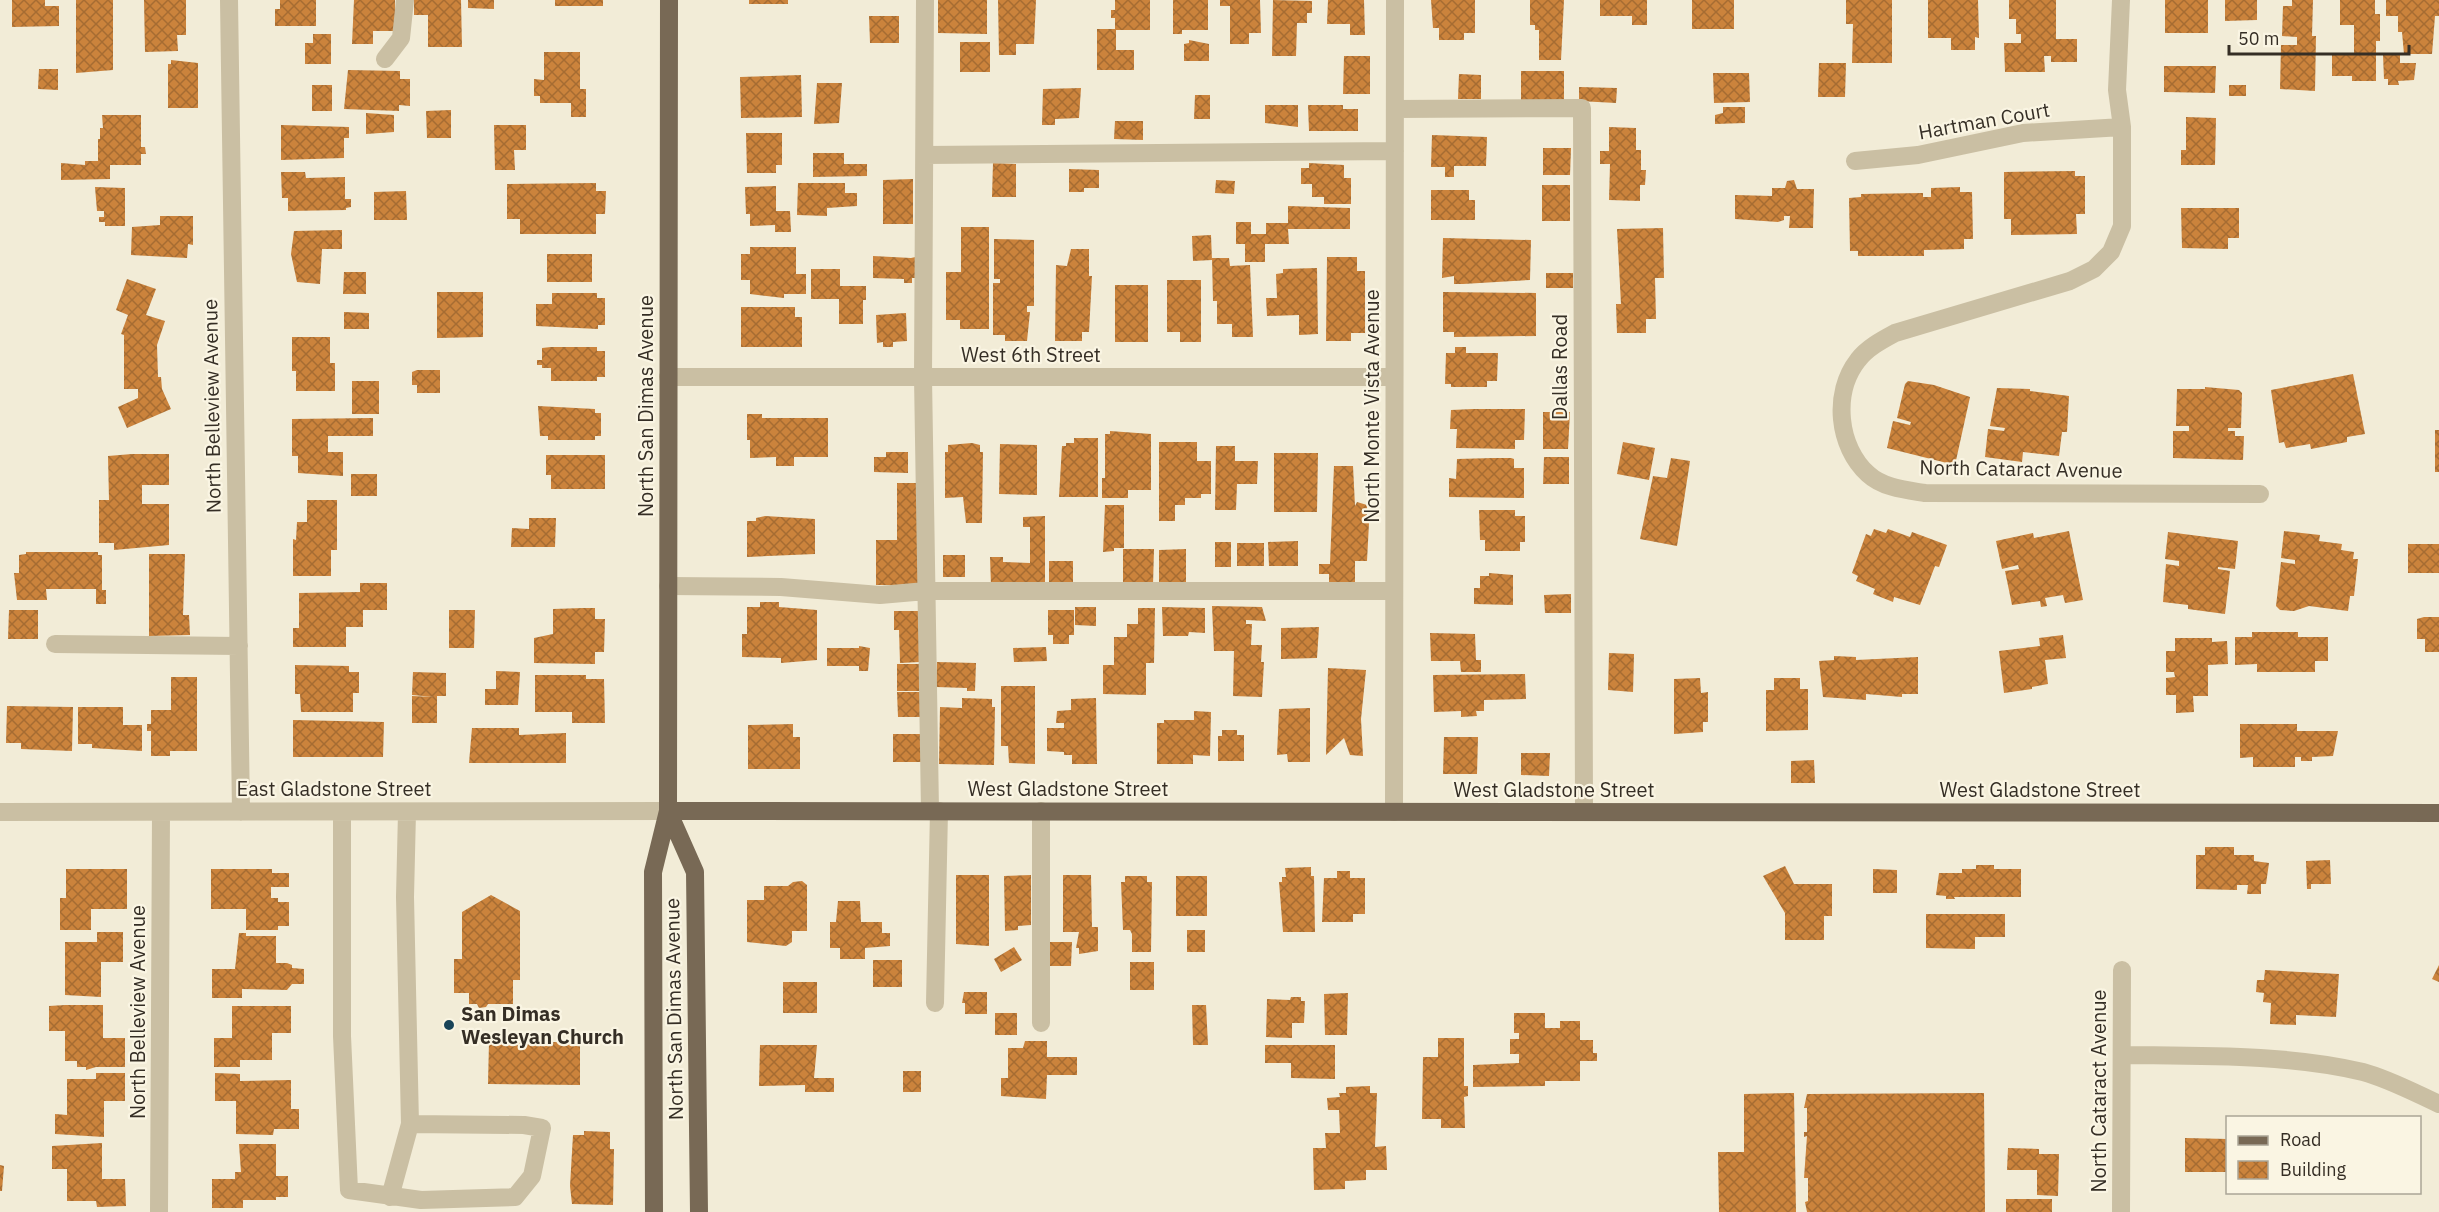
<svg xmlns="http://www.w3.org/2000/svg" width="2439" height="1212" font-family="'IBM Plex Sans',sans-serif">
	<style>
		.building { fill: url(#building-cross-hatch) }
		.lines { fill: none; stroke-linecap: round; stroke-linejoin: round }
		.minor { stroke: #cabfa3; stroke-width: 18 }
		.major { stroke: #786955; stroke-width: 18 }
		.poi-dot { fill: #194458; stroke: #faf5e3; stroke-width: 2 }
		.labels { text-anchor: middle; stroke-width: 4.5; stroke-linejoin: round; paint-order: stroke }
		.street-label { font-size: 20px; fill: #352e25; stroke: #faf5e3 }
		.poi-label { font-size: 20px; font-weight: bold; fill: #352e25; stroke: #faf5e3; text-anchor: start }
	</style>
	<defs>
		<pattern id="building-cross-hatch" width="8" height="8" patternUnits="userSpaceOnUse" patternTransform="scale(1.5)"><rect width="8" height="8" fill="#cb833c"/><path d="M0 0l8 8M0 8l8-8" fill="none" stroke="#a66c32"/></pattern>
	</defs>
	<rect width="100%" height="100%" fill="#f2ecd7"/>
	<path class="building" d="M12,0h33v6h14v20l-47,1z
		M76,0h37v70l-37,3z
		M144,0h42v35h-9l1,16 -33,1z
		M280,0h36v26h-41v-17h5z
		M354,0h41v31h-22v13h-21z
		M414,0h47l1,47h-34v-32h-14z
		M468,0h26v9l-26,-1z
		M555,0h48v6h-48z
		M749,0h39v4h-39z
		M938,0h49v34l-49,-1z
		M998,0h38l-2,44h-18v11h-17z
		M1115,0h35v30h-34v20h18v20h-37v-41h18v-11h-4v-8h4z
		M1173,0h35v30h-26v4h-9z
		M1220,0h40l1,33h-12v11h-19v-38h-10z
		M1273,0l39,1v12h-5v10h-10l-1,33h-24z
		M1328,0h36l1,35h-15v-11h-23z
		M1431,0h44v33h-11v7h-25v-12h-6z
		M1530,0h34l-3,60h-22v-30h-4v-5h-5z
		M1600,0h47v25h-15v-9h-32z
		M1692,0h42v29h-42z
		M1846,0h46v63h-40l1,-39h-7z
		M1928,0h50l1,38 -4,-1v13h-24v-12h-23z
		M2009,0h47v39h21v23h-26v-6h-7l1,16h-40l-1,-29h17v-9h-5v-15h-7z
		M2165,0h43v33h-43z
		M2225,0h32v20l-32,1z
		M2292,0h21l-1,36h4l-1,55 -35,-2 1,-44h16v-8l-15,-1 1,-30h9z
		M2340,0h35v14h5v27h-4v40h-24v-5h-20v-22h22v-29h-14z
		M2386,0h53v16h-4l-3,38h-28l-2,-22h-4v-16h-12z
		M869,16h30v27h-29z
		M313,34h18v30h-26v-21h8z
		M1189,40l20,4v17h-25v-17l5,-1z
		M960,42h30v30h-30z
		M544,52h36v37h6v28h-15v-14h-31v-7h-6v-17l10,1z
		M2383,55h17v8h16l-2,17 -16,1 1,4h-11v-6h-4z
		M1344,56h26v38h-27z
		M171,60l27,3v45h-30v-44h3z
		M1819,63h27l-1,34h-27z
		M2164,66h52l-1,27 -51,-1z
		M39,69h19v21l-20,-1z
		M348,70l52,1v8h10v27l-11,-1v6l-55,-2z
		M1521,71h43v30h-43z
		M1713,73h36l1,29 -36,1z
		M1459,74l22,1v24h-23z
		M801,75l1,42 -61,1 -1,-41z
		M817,83h25l-3,40 -25,1z
		M312,85h20v26h-20z
		M2229,85h17v11h-17z
		M1579,87l38,1 -1,15 -37,-2z
		M1081,88l-2,30 -24,1v6h-13l1,-36z
		M1195,95h15v24h-16z
		M1265,105h33v22l-33,-4z
		M1308,105h35v4h15v22h-49z
		M1723,107h22v16l-30,1v-9l8,-2z
		M451,110v28h-24l-1,-27z
		M366,113l28,2v17l-28,2z
		M102,115h39v32h4l1,7h-5v11h-31v14l-49,1v-17l24,2v-4h13v-22h2v-11h3z
		M2186,117l30,1 -1,47h-34v-15h5z
		M1115,121h28v19l-29,-1z
		M281,125l68,2v11h-5v20l-63,2z
		M494,125h32v25h-12l1,20h-20z
		M1609,127l27,1v22h5v20h5l-1,15h-5v16l-31,-1 1,-36h-10v-13h9z
		M746,133h36v32h-6v8h-29z
		M1432,135l55,2 -1,29h-32v11h-9v-10h-14z
		M1543,148h28l-1,27h-27z
		M813,153h31v11h23v12l-54,1z
		M993,163l23,1v33h-24z
		M1309,163l35,2v13h7v26h-27v-7h-12v-13h-11v-16h8z
		M1069,169l30,1v18h-15v4h-15z
		M2075,171v5h10v38h-9l1,20 -66,1v-16h-7v-47z
		M281,172h24l1,6 39,-1v22h6v8l-5,1v2l-58,1v-13h-6z
		M913,179v45h-30v-44z
		M1216,180l19,1 -1,13 -19,-1z
		M1794,180l3,9h17l-1,39h-24l1,-12h-6v4l-6,2 -43,-3v-24l37,1v-8h13l2,-7z
		M596,183v8h10l-1,23h-9v20h-76v-15h-13v-35z
		M798,183h47v10h12v13l-30,2v8l-30,-1z
		M1542,185h28v36h-28z
		M776,186v25h14l1,21h-16v-7l-25,1v-12h-4l-1,-27z
		M95,187l30,1v38h-20v-4h-6v-5h5v-6h-7z
		M1960,187v5h12l1,47h-9v10l-40,1v6h-66v-5h-8l-1,-53 12,-1v-3l62,-1v4h8v-9z
		M1431,190h38v10h6v20h-44z
		M406,191l1,29h-33v-28z
		M1288,206l62,2v21h-62l1,15h-24v18h-20v-18h-9v-22h15v12h15v-11h22z
		M2181,208h58v30h-11v11l-46,-1z
		M160,216h33v29l-5,-1 -1,14 -56,-3 1,-28 28,-2z
		M961,227h28v102h-29v-9h-14v-48h15z
		M1663,228l1,50h-9l1,41h-10v14h-29l-1,-29h5l-4,-75z
		M342,230v19h-20l-2,35 -23,-2 -6,-28 3,-23z
		M1211,235l1,25 -19,1 -1,-25z
		M1443,238l88,2 -1,40 -67,4h-9v-8l-12,2z
		M994,239l40,1v66h-7v6h3l-3,29h-22v-6h-12v-52h7v-4h-6z
		M750,247h46v27h10v20h-22v4l-34,-4v-14h-9v-26h9z
		M1071,249h18v27h3l-3,56h-7v9h-27l1,-76 11,1z
		M547,254h45v28h-45z
		M873,256l38,2 9,-2v22h-8v5h-8v-4l-31,-1z
		M1327,257h30v14h8v62h-14v8h-25z
		M1212,258h17l1,8 20,-1 3,72h-21v-13h-15v-23h-4z
		M1317,268l1,66 -19,1v-20l-32,1 -1,-18h11l-1,-24 7,-1v-4z
		M811,269h29v17h26v14h-3v24h-24v-25h-28z
		M344,272h22v22h-23z
		M1546,273h27v15h-27z
		M127,279l29,10 -10,26 19,6 -8,24 1,32h3l1,12 9,20 -44,19 -9,-21 20,-9v-9h-14v-54l-3,-1 7,-19 -12,-5z
		M1167,280h34v62h-21v-10h-13z
		M1115,285h33v57h-33z
		M437,292h46v45l-46,1z
		M1443,292l93,1v43l-82,1v-5h-11z
		M552,293h45v5h8v27h-7v4l-62,-3v-22h16z
		M741,307h54v10h7v30h-61z
		M344,312l25,1v16h-25z
		M906,313l1,28 -14,1v5h-10v-5l-6,1 -1,-28z
		M292,337h38v26h5v28h-39v-20h-4z
		M551,347h46v4h8v26h-8v4h-46v-13h-9v-3h-5v-5h5v-12z
		M1455,347h11v6h32l-1,28h-10v6h-36v-3h-6l1,-31h9z
		M417,370h23v23h-23v-8h-5v-13z
		M2353,374l12,60 -18,3v5l-36,7 -1,-5 -24,4 -2,-6 -5,1 -8,-53z
		M352,381h27v33h-27z
		M1908,381l26,4 36,12 -15,68 -68,-17 6,-27 17,4 1,-3 -14,-4 8,-34z
		M2205,387l34,3 3,3 -1,35h-13v3h7v5h9l-1,24 -70,-2v-27h16v-5h-13l1,-37h28z
		M1997,388l33,1v2l39,5 -2,36h-5l-3,24 -36,-4 -1,10 -37,-5 3,-28 16,2 1,-3 -15,-2z
		M538,406l57,3v4h6v23h-6v4h-47v-4h-8z
		M1473,409h52l-1,31h-9v9l-59,-1 1,-19h-7l1,-19z
		M1543,412h27l-2,37h-25z
		M747,414h15v4h66v39h-34v9h-18v-9l-26,1v-18h-3z
		M373,418v18h-45v16h15v24l-45,-3v-17h-6v-37z
		M2435,430h4v42h-4z
		M1110,431l41,3v56h-23v8h-26v-20h3v-44h5z
		M1074,438h24v59h-39l3,-51h4v-3h8z
		M1159,442h38v19h14v33h-10v4h-16v7h-10v16h-16z
		M1623,442l32,6 -6,32 -32,-6z
		M972,443l8,2v7h3l-1,71h-16l-3,-26 -18,1v-46h3v-7z
		M1000,444l37,1v50l-38,-1z
		M1216,446h19v15h23l-1,23h-20l-1,26h-21z
		M886,452h22v21l-34,-1v-15h12z
		M1274,453h44l-1,59h-43z
		M132,454h37v31h-27v19h27v41l-55,5v-7h-15v-43h10l-1,-44z
		M546,455h59v34h-54v-14h-5z
		M1544,457h25v27h-26z
		M1493,458h18l3,1v9h10v30l-75,-1v-19l7,1 1,-20z
		M1671,458l19,3 -13,85 -37,-7 13,-63 14,2z
		M1334,466h19l2,40 2,-4 10,3v18h2l-2,38h-12v24h-26v-11h-10v-10h11z
		M351,474h26v22h-26z
		M897,483h23l-1,102h-43v-45h21z
		M307,500h30v50h-6v26h-38v-37l3,1 1,-18h10z
		M1105,505h19v43h-10v3l-11,1z
		M1479,510h36v6h10v26h-5v9h-35v-11h-5z
		M765,516l50,3v35l-68,3v-36h9v-3z
		M1045,516v69l-54,1 -1,-29h13v5l27,1v-36h-7v-10z
		M529,518h27l-1,29h-44l1,-19 17,1z
		M1874,529l12,4 2,-4 22,8 2,-5 35,13 -8,22 -4,-1 -15,39 -26,-8 -1,5 -20,-8 2,-5 -19,-8 2,-5 -6,-3 14,-39 5,2z
		M2069,531l14,69 -18,3 -2,-8 -18,3 2,8 -6,1 -1,-6 -28,4 -7,-34 14,-2 -1,-4 -16,4 -6,-28 37,-8 1,5z
		M2284,531l36,4 -1,6 23,3 -1,6 13,2 -1,7h5l-4,37h-4l-2,15 -39,-5 -15,5 -14,-1 -4,-4 5,-44 14,2v-4l-14,-2z
		M2168,532l70,9 -3,28 -17,-2v2l12,2 -5,43 -37,-5v-4l-25,-3 3,-38 13,2v-5l-14,-2z
		M1298,541v25h-29l-1,-24z
		M1215,542h16v25h-16z
		M1237,543h27v23h-27z
		M2408,544h31v29h-31z
		M1123,549h31l-1,36h-30z
		M1186,549v34h-27v-33z
		M26,552h72v3h4v35h4v14h-10v-15h-50l1,11h-30l-3,-27h5v-18l7,-1z
		M149,554h36l-2,61h6l1,20 -41,1z
		M943,555h22v22h-22z
		M1049,561h24v24h-24z
		M1489,573l24,2v30l-39,-1v-16h6v-12h9z
		M360,583h27v27h-24v17h-17v20h-53v-19h6v-35l61,-1z
		M1571,594v19h-26l-1,-18z
		M760,602h19v5l38,3v50l-36,3v-5l-39,-1v-23h5v-27h13z
		M1212,606l50,1 4,14 -20,-1v4h6l-1,21h11l-1,17h3l-2,35 -29,-1 1,-45h-20z
		M1075,607h21v19l-21,-1z
		M1162,607l43,1v25l-16,-1 -1,4h-25z
		M583,608h12v11h10l-1,33h-9v12l-61,-1v-25l19,-4v-25z
		M1138,608h17l-1,55h-8v32l-43,-1v-29h11v-28h13v-13h11z
		M9,610h29v29h-30z
		M449,610h26l-1,38h-25z
		M1048,610h26v25h-5v9h-16v-9h-5z
		M894,611h26l-1,51 -19,1 -1,-33h-5z
		M2424,617h15v35h-14v-13h-8v-20z
		M1319,627l-2,31 -36,1v-31z
		M2252,632h46v5h30v24h-13v11h-58v-8l-22,1v-28h17z
		M1430,633l45,1 1,26h5v12h-20l-1,-11h-29z
		M2063,635l3,23 -21,2 3,24 -16,3v2l-28,4 -5,-42 41,-5 -1,-8z
		M2175,638h37v4l15,-1 1,23 -20,1v31h-15l1,16 -18,1v-18h-10v-17l9,-1 -1,-5h-8v-21h9z
		M859,646l11,2 -2,23h-9v-5h-32v-18h32z
		M1046,647l1,14 -33,1 -1,-14z
		M1609,653l25,1 -1,38 -25,-2z
		M1834,656l22,1v3l62,-3v37h-16v3l-36,-3v6l-43,-3 -4,-36 15,-1z
		M937,662l39,1 -1,28h-8v-3l-31,-1z
		M897,664h23v27h-23z
		M295,665l54,1v6h10v21h-6v19h-52l-1,-18h-5z
		M1328,668l38,2 -5,49 2,37 -13,-1 -6,-17 -18,17z
		M496,671l24,1 -2,33h-33v-16h11z
		M413,672l33,1v23h-9v27h-25v-27l22,1 -22,-2z
		M1525,674l1,25 -42,1v11h-8l1,5 -16,1v-6l-27,1 -1,-37z
		M535,675h51v4h18l1,44h-33v-11h-37z
		M171,677h26v74h-27v5h-19v-25h-4v-7h4v-14h20z
		M1700,678l1,15 7,-1v30h-5v10l-29,2v-55z
		M1774,678h26v11h8v41l-42,1v-41h8z
		M1001,686h34v78l-26,-1 -1,-17h-7z
		M897,692h24v25h-23z
		M962,698l30,1v8h3l-1,58 -55,-1 1,-57 22,1z
		M1096,698l1,66h-25v-9h-8v-3l-17,-1v-23h17v-5h-8l1,-12 14,-1v-11z
		M7,706l66,1 -1,44 -51,-2v-6h-15z
		M78,707h45v18h19v26l-50,-3v-4h-14z
		M1310,708v54h-22l-1,-8 -10,1 2,-46z
		M1194,711l17,1 -1,44 -17,-1v9h-36v-41h7v-3h30z
		M293,720l91,2 -1,35h-90z
		M793,724v13h7v32h-52v-44z
		M2240,724h57v7h41l-5,25 -21,1v4h-11v-4h-6v10h-42v-10l-13,1z
		M472,728h47v7l47,-2v30h-97z
		M1222,730h15v5h7v26h-26v-25h4z
		M893,734h29l-1,28h-28z
		M1444,737h34l-1,37h-34z
		M1521,753h29l-1,23 -28,-1z
		M1814,760l1,23h-24v-22z
		M2205,847h29v8h20v6l15,2 -3,21h-5v10h-14l1,-9h-11v5l-41,-1v-34h9z
		M2330,860l1,24h-20v5h-4l-1,-28z
		M1976,865h18v4h27v28h-67l1,2h-9v-3l-10,-1 3,-22h23v-4h14z
		M1785,866l9,18h38v32h-8v24h-39v-27l-22,-37z
		M1311,867v9h3l1,56h-32l-4,-50h3v-5h4l-1,-9z
		M66,869h61v40h-36v21h-31v-32h6z
		M211,869h61v4h17v14h-18v11h7v4h11v24h-11v4h-32v-21h-35z
		M1873,869l24,1v23h-24z
		M1337,871h13v7h15v36h-12v8h-31l2,-44h13z
		M956,875h33v71l-33,-2z
		M1031,875v50l-13,1v4l-13,1 -1,-55z
		M1063,875h28l1,52h6v24l-19,3v-6h-3l3,-16h-16z
		M1125,876h22v6h5l-1,70h-19v-18l-2,-4h-7l-2,-48h4z
		M1176,876h31v40h-31z
		M802,881l5,4v46h-15v11l-6,4 -39,-4v-42h17v-14h24l5,-4z
		M491,895l29,16v69h-7v24h-25l-2,3 -7,1 -2,-4h-8v-11h-15v-34h8v-47z
		M838,901h22l1,21h21v11h8v13l-25,2v11h-25v-11h-10v-26h6z
		M1926,914h79v23h-30v12l-49,-1z
		M1187,930h18v22h-18z
		M97,932h26v30h-22v35l-36,-2v-53h32z
		M239,933h7v3h30v27h11l5,2v3l12,1v15h-12l-5,6 -45,-1v9h-30v-29h23z
		M1047,942h25l-1,24h-24z
		M1014,947l8,13 -21,12 -7,-13z
		M873,960h29v27h-29z
		M1130,962h24v28h-24z
		M2439,965v17l-7,-3z
		M2265,970l74,4 -3,43 -40,-2v10l-26,-1 1,-21 -8,-1 1,-9 -8,-1 1,-12h7z
		M783,982h34v31h-34z
		M964,992h23v22h-22v-11h-3z
		M1348,993l-1,42h-22l-1,-41z
		M1291,997h10v4h4l-1,22h-12v15l-26,-1 1,-38 23,1z
		M65,1005h38v33h22v29h-29l-10,3v-3h-9v-6h-12v-30h-16v-25z
		M1192,1005h14l2,40h-15z
		M232,1006h59v27h-19v27h-32v7h-26v-29h18z
		M995,1013h22v22h-22z
		M1514,1013h31v15h15v-7h20v19h13v13h4v8h-17v20h-35v5l-72,1v-22l46,-2v-9h-9v-15h9v-6h-5z
		M1438,1038h26v48h4v10l-4,1 1,31h-24v-9h-19l1,-62h15z
		M1025,1041h22v16h30v18h-30l-1,24 -45,-3v-18h7v-30h15z
		M489,1042h91v43l-92,-1z
		M760,1045h57l-3,33h20v14h-29v-7l-46,1z
		M1265,1045h70v34l-44,-1v-15h-26z
		M903,1071h18v21h-18z
		M96,1073h29v28h-21v36l-49,-3v-20l12,1v-36h29z
		M215,1073l25,1v7l51,-1v29h8v20h-25l-1,6 -37,-1v-33h-21z
		M1370,1086v7h7l-2,54 11,-1 1,24h-21v10l-21,1v8l-31,1 -1,-42h13l-1,-15h15l-1,-23h-11l-1,-12 13,-1 -1,-4h7v-6z
		M1794,1093l2,119h-77l-1,-60h26v-58z
		M1984,1093l1,119h-178l-2,-10 3,-1v-23h-4l3,-42 -3,1v-5h3v-24h-3l3,-14z
		M584,1131l26,1v17h4l-1,56 -41,-1 -2,-18 3,-51h11z
		M2185,1138l43,1v33h-43z
		M102,1143v36h23l1,27 -29,1 -1,-6h-29v-32h-15v-23z
		M239,1144h37v32h12v21h-12v3h-33v8h-31v-29h23v-7h6z
		M2008,1148l31,1v5h20l-1,42 -21,-1v-25h-30z
		M0,1165l4,1 -2,25h-2z
		M2006,1199h46v13h-46z"/>
	<g class="lines">
		<path class="minor" d="M229,0l12,812
			M925,0l-2,377 7,434
			M2121,0l-4,90 5,37v99l-11,26 -17,17 -24,12 -175,52c-13,7 -28,15 -37,27 -26,33 -20,87 10,114 15,14 38,16 57,19l335,1
			M385,59l16,-21 4,-38
			M1396,109l186,-1 2,704
			M925,155l470,-4
			M1855,161l63,-6 105,-22 99,-6
			M668,377h726
			M668,586l113,1 99,8 46,-4h468
			M55,644l184,2
			M1041,811v212
			M0,812l668,-1
			M342,812v224l7,154 72,10 94,-3 17,-21 10,-48 -18,-3 -114,-1 -5,-227 2,-85
			M1394,812l1,-812
			M935,1003l4,-192
			M2122,1055c76,1 168,-1 241,17 26,7 52,21 76,32
			M390,1197l20,-73
			M159,1212l2,-400
			M2121,1212l1,-242"/>
		<path class="major" d="M668,811l1771,2
			M668,811l27,61 4,340
			M654,1212l-1,-340 15,-61 1,-811"/>
	</g>
	<circle class="poi-dot" cx="449" cy="1025" r="6"/>
	<g class="labels">
		<g class="street-label">
			<text transform="translate(1984 121) rotate(-10)" y="7">Hartman Court</text>
			<text x="1031" y="362">West 6th Street</text>
			<text transform="translate(1560 367) rotate(-90)" y="7">Dallas Road</text>
			<text transform="translate(212 406) rotate(-91)" y="7">North Belleview Avenue</text>
			<text transform="translate(646 406) rotate(-90)" y="7">North San Dimas Avenue</text>
			<text transform="translate(1372 406) rotate(-90)" y="7">North Monte Vista Avenue</text>
			<text transform="translate(2021 469) rotate(1)" y="7">North Cataract Avenue</text>
			<text x="334" y="796">East Gladstone Street</text>
			<text x="1068" y="796">West Gladstone Street</text>
			<text x="1554" y="797">West Gladstone Street</text>
			<text x="2040" y="797">West Gladstone Street</text>
			<text transform="translate(674 1009) rotate(-91)" y="7">North San Dimas Avenue</text>
			<text transform="translate(138 1012) rotate(-90)" y="7">North Belleview Avenue</text>
			<text transform="translate(2099 1091) rotate(-90)" y="7">North Cataract Avenue</text>
		</g>
		<g class="poi-label">
			<text x="461" y="1021">San Dimas<tspan x="461" dy="23">Wesleyan Church</tspan></text>
		</g>
	</g>
	<rect x="2226" y="1116" width="195" height="78" fill="#faf5e3" stroke="#aba597" stroke-width="1.5"/>
	<rect x="2238" y="1136" width="30" height="9" fill="#786955" stroke="#aba597" stroke-width="1.5"/>
	<text x="2280" y="1146" font-size="18" fill="#352e25">Road</text>
	<rect x="2238" y="1161" width="30" height="18" fill="url(#building-cross-hatch)" stroke="#aba597" stroke-width="1.5"/>
	<text x="2280" y="1176" font-size="18" fill="#352e25">Building</text>
	<path d="M2229 45v9h180v-9" fill="none" stroke="#352e25" stroke-width="3"/>
	<text x="2238" y="45" font-size="18" fill="#352e25" stroke="#faf5e3" stroke-width="4.5" paint-order="stroke">50 m</text>
</svg>
